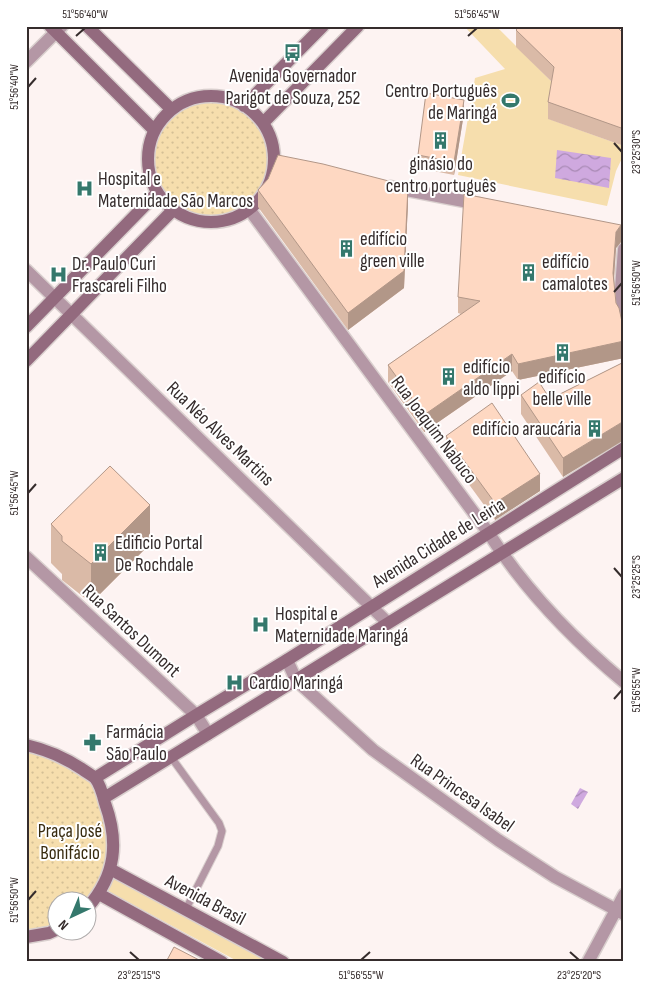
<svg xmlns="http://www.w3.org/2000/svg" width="650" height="988" font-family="'Sofia Sans Condensed',sans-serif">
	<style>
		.grass { fill: url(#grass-dots) }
		.garden { fill: #f6dead }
		.water { fill: url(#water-waves) }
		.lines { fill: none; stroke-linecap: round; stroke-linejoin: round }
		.service-casing { stroke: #d9cfce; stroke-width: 9 }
		.minor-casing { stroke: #d9cfce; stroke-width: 15 }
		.tertiary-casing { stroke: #d9cfce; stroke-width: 15 }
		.secondary-casing { stroke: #d9cfce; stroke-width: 15 }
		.service { stroke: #b497a5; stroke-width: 7 }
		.minor { stroke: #b497a5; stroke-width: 12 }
		.tertiary { stroke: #b497a5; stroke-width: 12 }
		.secondary { stroke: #936a7e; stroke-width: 12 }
		.wall { fill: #dabaa7 }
		.shaded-wall { fill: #b29788 }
		.building { fill: #fed8c2; stroke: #b29788 }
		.ticks { fill: none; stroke: #352c2c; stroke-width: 2 }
		.labels { text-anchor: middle; stroke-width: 4; stroke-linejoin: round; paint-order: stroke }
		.poi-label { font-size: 19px; fill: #352c2c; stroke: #fff; text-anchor: start }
		.street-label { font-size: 19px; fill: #352c2c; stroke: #fff }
		.park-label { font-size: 19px; fill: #382b0f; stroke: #fff }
		.neatline { fill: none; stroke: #352c2c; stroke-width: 2 }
		.ticks-label { font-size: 12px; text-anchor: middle; fill: #352c2c }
	</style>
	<defs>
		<pattern id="grass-dots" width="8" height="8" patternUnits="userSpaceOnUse" patternTransform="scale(1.25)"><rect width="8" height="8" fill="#f6dead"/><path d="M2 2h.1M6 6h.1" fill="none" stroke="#d4bf95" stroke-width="1.8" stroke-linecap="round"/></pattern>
		<pattern id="water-waves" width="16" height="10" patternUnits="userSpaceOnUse" patternTransform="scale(1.25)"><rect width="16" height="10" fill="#cfa9df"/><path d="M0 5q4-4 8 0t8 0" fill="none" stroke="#a98ab5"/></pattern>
	</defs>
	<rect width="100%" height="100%" fill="#fdf3f2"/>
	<path class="grass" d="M147 159a63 63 0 1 1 126 0a63 63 0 1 1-126 0Z
		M26,745l69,33 16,42 -1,49 -22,31h-30l-1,29 -31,8z"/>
	<path class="garden" d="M464,26h32l58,58 -5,35 75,27v8l-8,17 -9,35 -149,-31 17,-97 30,-9z
		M109,873l165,89h-35l-137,-74z"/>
	<path class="water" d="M557,150l54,8 -2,30 -54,-10z
		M580,788l8,4 -10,17 -7,-5z"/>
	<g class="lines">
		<defs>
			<path id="service" d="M171,757l48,66 3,8 -4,15 -32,63"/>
			<path id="minor" d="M26,62l36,-36
				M391,187l88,17
				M249,209l239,323c35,55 86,108 136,150
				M624,249l-3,40 3,30
				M287,660l9,20 77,70 125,90 57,37 69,37
				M588,962l36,-67"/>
			<path id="tertiary" d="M26,270l362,353
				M26,557l170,158 12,19"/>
			<path id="secondary" d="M50,26l104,104
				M87,26l84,83
				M148 159a63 63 0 1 1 126 0a63 63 0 1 1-126 0Z
				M244,106l79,-80
				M263,123l95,-97
				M26,327l131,-134
				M26,361l147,-151
				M26,745c22,5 38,12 56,24 4,3 10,6 13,9 5,6 8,17 10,25 14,39 11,72 -17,104
				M95,778l101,-63 91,-55 337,-212
				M104,798l520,-320
				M110,869l173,93
				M99,894l123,68
				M26,937l23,-4 9,-4"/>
		</defs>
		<use href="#service" class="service-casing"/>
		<use href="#minor" class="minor-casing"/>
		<use href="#tertiary" class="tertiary-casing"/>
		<use href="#secondary" class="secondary-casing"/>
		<use href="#service" class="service"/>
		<use href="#minor" class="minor"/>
		<use href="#tertiary" class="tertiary"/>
		<use href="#secondary" class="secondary"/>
	</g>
	<path class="wall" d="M516,30l108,4v112l-76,-27v-17l4,-20 -36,-35z
		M464,113l-10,62 -36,-7v-13z
		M258,190l150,13 -4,85 -56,42 -90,-123z
		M621,242l-5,6 -2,32 2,23 8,28v27l-106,22 -6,-9 -88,61 -36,-50v-17l73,-51 -3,-1v-16z
		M624,362l-61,115 -42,-63v-19l29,4z
		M446,436l94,55 -45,29 -49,-67z
		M51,524l99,20 -59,59 -29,-23v-6l-11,-11z"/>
	<path class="shaded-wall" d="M464,100v13l-10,62v-13z
		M408,186v17l-4,85 -56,42v-17z
		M621,225v17l-5,6 -3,42v-17l3,-41z
		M624,341v17l-106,22v-16z
		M512,354v17l-88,61v-17z
		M624,421v19l-61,37v-19z
		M540,474v17l-45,29v-17z
		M150,505v39l-59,59v-39z"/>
	<path class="building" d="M520,26h96l8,8v95l-76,-27 6,-35 -38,-37z
		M426,93l38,7 -10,62 -36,-7z
		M278,155l45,9 85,22 -4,85 -56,42 -90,-123 10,-11z
		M464,194l157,31 -5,7 -3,41 3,30 3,5 5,23v10l-106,23 -6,-10 -88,61 -36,-50 92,-64 -22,-4z
		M624,362v59l-61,37 -42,-63 18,-13 11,17z
		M492,403l48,71 -45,29 -49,-67z
		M110,466l40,39 -59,59 -29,-23v-5l-11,-12z
		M174,947l29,15h-37z"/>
	<path class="ticks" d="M76,36l9,-8M468,36l9,-8M28,87l8,-9M614,143l8,9M614,292l8,-9M28,493l8,-9M614,568l8,9M614,699l8,-9M28,900l8,-9M130,952l9,8M570,952l9,8M361,960l9,-8"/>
	<defs>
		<symbol id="bus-bare" viewBox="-9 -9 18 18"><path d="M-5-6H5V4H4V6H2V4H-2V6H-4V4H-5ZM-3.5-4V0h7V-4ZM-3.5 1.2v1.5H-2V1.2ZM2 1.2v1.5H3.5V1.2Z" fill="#34786c" stroke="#fff" stroke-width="2.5" paint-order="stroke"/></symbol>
		<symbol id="stadium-bare" viewBox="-9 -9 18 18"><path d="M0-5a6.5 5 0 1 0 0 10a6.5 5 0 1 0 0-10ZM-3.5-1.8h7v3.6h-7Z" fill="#34786c" stroke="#fff" stroke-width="2.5" paint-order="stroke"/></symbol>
		<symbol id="building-bare" viewBox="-9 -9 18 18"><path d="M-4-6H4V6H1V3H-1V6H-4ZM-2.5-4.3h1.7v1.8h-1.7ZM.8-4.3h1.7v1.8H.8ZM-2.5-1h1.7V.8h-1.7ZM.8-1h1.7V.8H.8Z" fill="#34786c" stroke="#fff" stroke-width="2.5" paint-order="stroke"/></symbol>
		<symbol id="hospital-bare" viewBox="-9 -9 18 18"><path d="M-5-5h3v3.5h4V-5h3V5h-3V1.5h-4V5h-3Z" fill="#34786c" stroke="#fff" stroke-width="2.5" paint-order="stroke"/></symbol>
		<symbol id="pharmacy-bare" viewBox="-9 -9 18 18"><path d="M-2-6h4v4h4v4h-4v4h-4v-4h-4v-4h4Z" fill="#34786c" stroke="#fff" stroke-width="2.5" paint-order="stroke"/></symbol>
	</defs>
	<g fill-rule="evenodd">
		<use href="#bus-bare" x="280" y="40" width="25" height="25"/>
		<use href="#stadium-bare" x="498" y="88" width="25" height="25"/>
		<use href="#building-bare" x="428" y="128" width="25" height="25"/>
		<use href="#hospital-bare" x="72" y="176" width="25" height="25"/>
		<use href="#building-bare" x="334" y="236" width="25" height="25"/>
		<use href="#building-bare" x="516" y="260" width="25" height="25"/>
		<use href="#hospital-bare" x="46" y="262" width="25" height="25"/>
		<use href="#building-bare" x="550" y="340" width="25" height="25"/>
		<use href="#building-bare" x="436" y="364" width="25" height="25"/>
		<use href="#building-bare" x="582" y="416" width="25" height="25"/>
		<use href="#building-bare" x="88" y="540" width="25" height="25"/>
		<use href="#hospital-bare" x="248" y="612" width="25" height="25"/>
		<use href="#hospital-bare" x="222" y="670" width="25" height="25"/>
		<use href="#pharmacy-bare" x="80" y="730" width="25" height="25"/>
	</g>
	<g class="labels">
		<g class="poi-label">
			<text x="293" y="82" text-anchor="middle">Avenida Governador<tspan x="293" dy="22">Parigot de Souza, 252</tspan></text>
			<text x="497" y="97" text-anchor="end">Centro Português<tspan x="497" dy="22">de Maringá</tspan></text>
			<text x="441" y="170" text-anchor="middle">ginásio do<tspan x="441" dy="22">centro português</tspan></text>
			<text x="98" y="185">Hospital e<tspan x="98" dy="22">Maternidade São Marcos</tspan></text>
			<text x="360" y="245">edifício<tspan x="360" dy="22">green ville</tspan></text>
			<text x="542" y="268">edifício<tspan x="542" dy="22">camalotes</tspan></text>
			<text x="72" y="270">Dr. Paulo Curi<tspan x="72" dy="22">Frascareli Filho</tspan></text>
			<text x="463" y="373">edifício<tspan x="463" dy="22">aldo lippi</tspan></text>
			<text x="562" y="383" text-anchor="middle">edifício<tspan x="562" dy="22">belle ville</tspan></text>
			<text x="581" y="435" text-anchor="end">edifício araucária</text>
			<text x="115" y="549">Edificio Portal<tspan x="115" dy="22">De Rochdale</tspan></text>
			<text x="275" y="620">Hospital e<tspan x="275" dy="22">Maternidade Maringá</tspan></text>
			<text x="249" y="689">Cardio Maringá</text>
			<text x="106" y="738">Farmácia<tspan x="106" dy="22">São Paulo</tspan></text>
		</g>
		<g class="street-label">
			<text transform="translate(435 429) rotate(53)" y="7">Rua Joaquim Nabuco</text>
			<text transform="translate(221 433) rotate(44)" y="7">Rua Néo Alves Martins</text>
			<text transform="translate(438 542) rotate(-32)" y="7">Avenida Cidade de Leiria</text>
			<text transform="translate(132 630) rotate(43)" y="7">Rua Santos Dumont</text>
			<text transform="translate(463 792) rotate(35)" y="7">Rua Princesa Isabel</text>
			<text transform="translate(206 899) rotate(28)" y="7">Avenida Brasil</text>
		</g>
		<g class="park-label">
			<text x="70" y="837">Praça José<tspan x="70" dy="22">Bonifácio</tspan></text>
		</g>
	</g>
	<rect width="650" height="988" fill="none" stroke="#ffffff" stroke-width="55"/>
	<g transform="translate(72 916) rotate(224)"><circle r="24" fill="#ffffff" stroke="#aeabab"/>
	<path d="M0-4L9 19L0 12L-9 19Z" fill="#34786c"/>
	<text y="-8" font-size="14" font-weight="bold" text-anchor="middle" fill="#352c2c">N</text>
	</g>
	<rect x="28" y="28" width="594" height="932" class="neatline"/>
	<g class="ticks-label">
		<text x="85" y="18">51°56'40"W</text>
		<text x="477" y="18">51°56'45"W</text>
		<text transform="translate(14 87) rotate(-90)" y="4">51°56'40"W</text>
		<text transform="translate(636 152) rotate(-90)" y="4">23°25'30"S</text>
		<text transform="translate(636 283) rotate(-90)" y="4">51°56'50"W</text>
		<text transform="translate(14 493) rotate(-90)" y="4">51°56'45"W</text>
		<text transform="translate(636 577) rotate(-90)" y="4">23°25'25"S</text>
		<text transform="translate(636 690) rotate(-90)" y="4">51°56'55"W</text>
		<text transform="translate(14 900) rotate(-90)" y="4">51°56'50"W</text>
		<text x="139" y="979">23°25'15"S</text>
		<text x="361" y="979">51°56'55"W</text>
		<text x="579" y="979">23°25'20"S</text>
	</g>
</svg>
